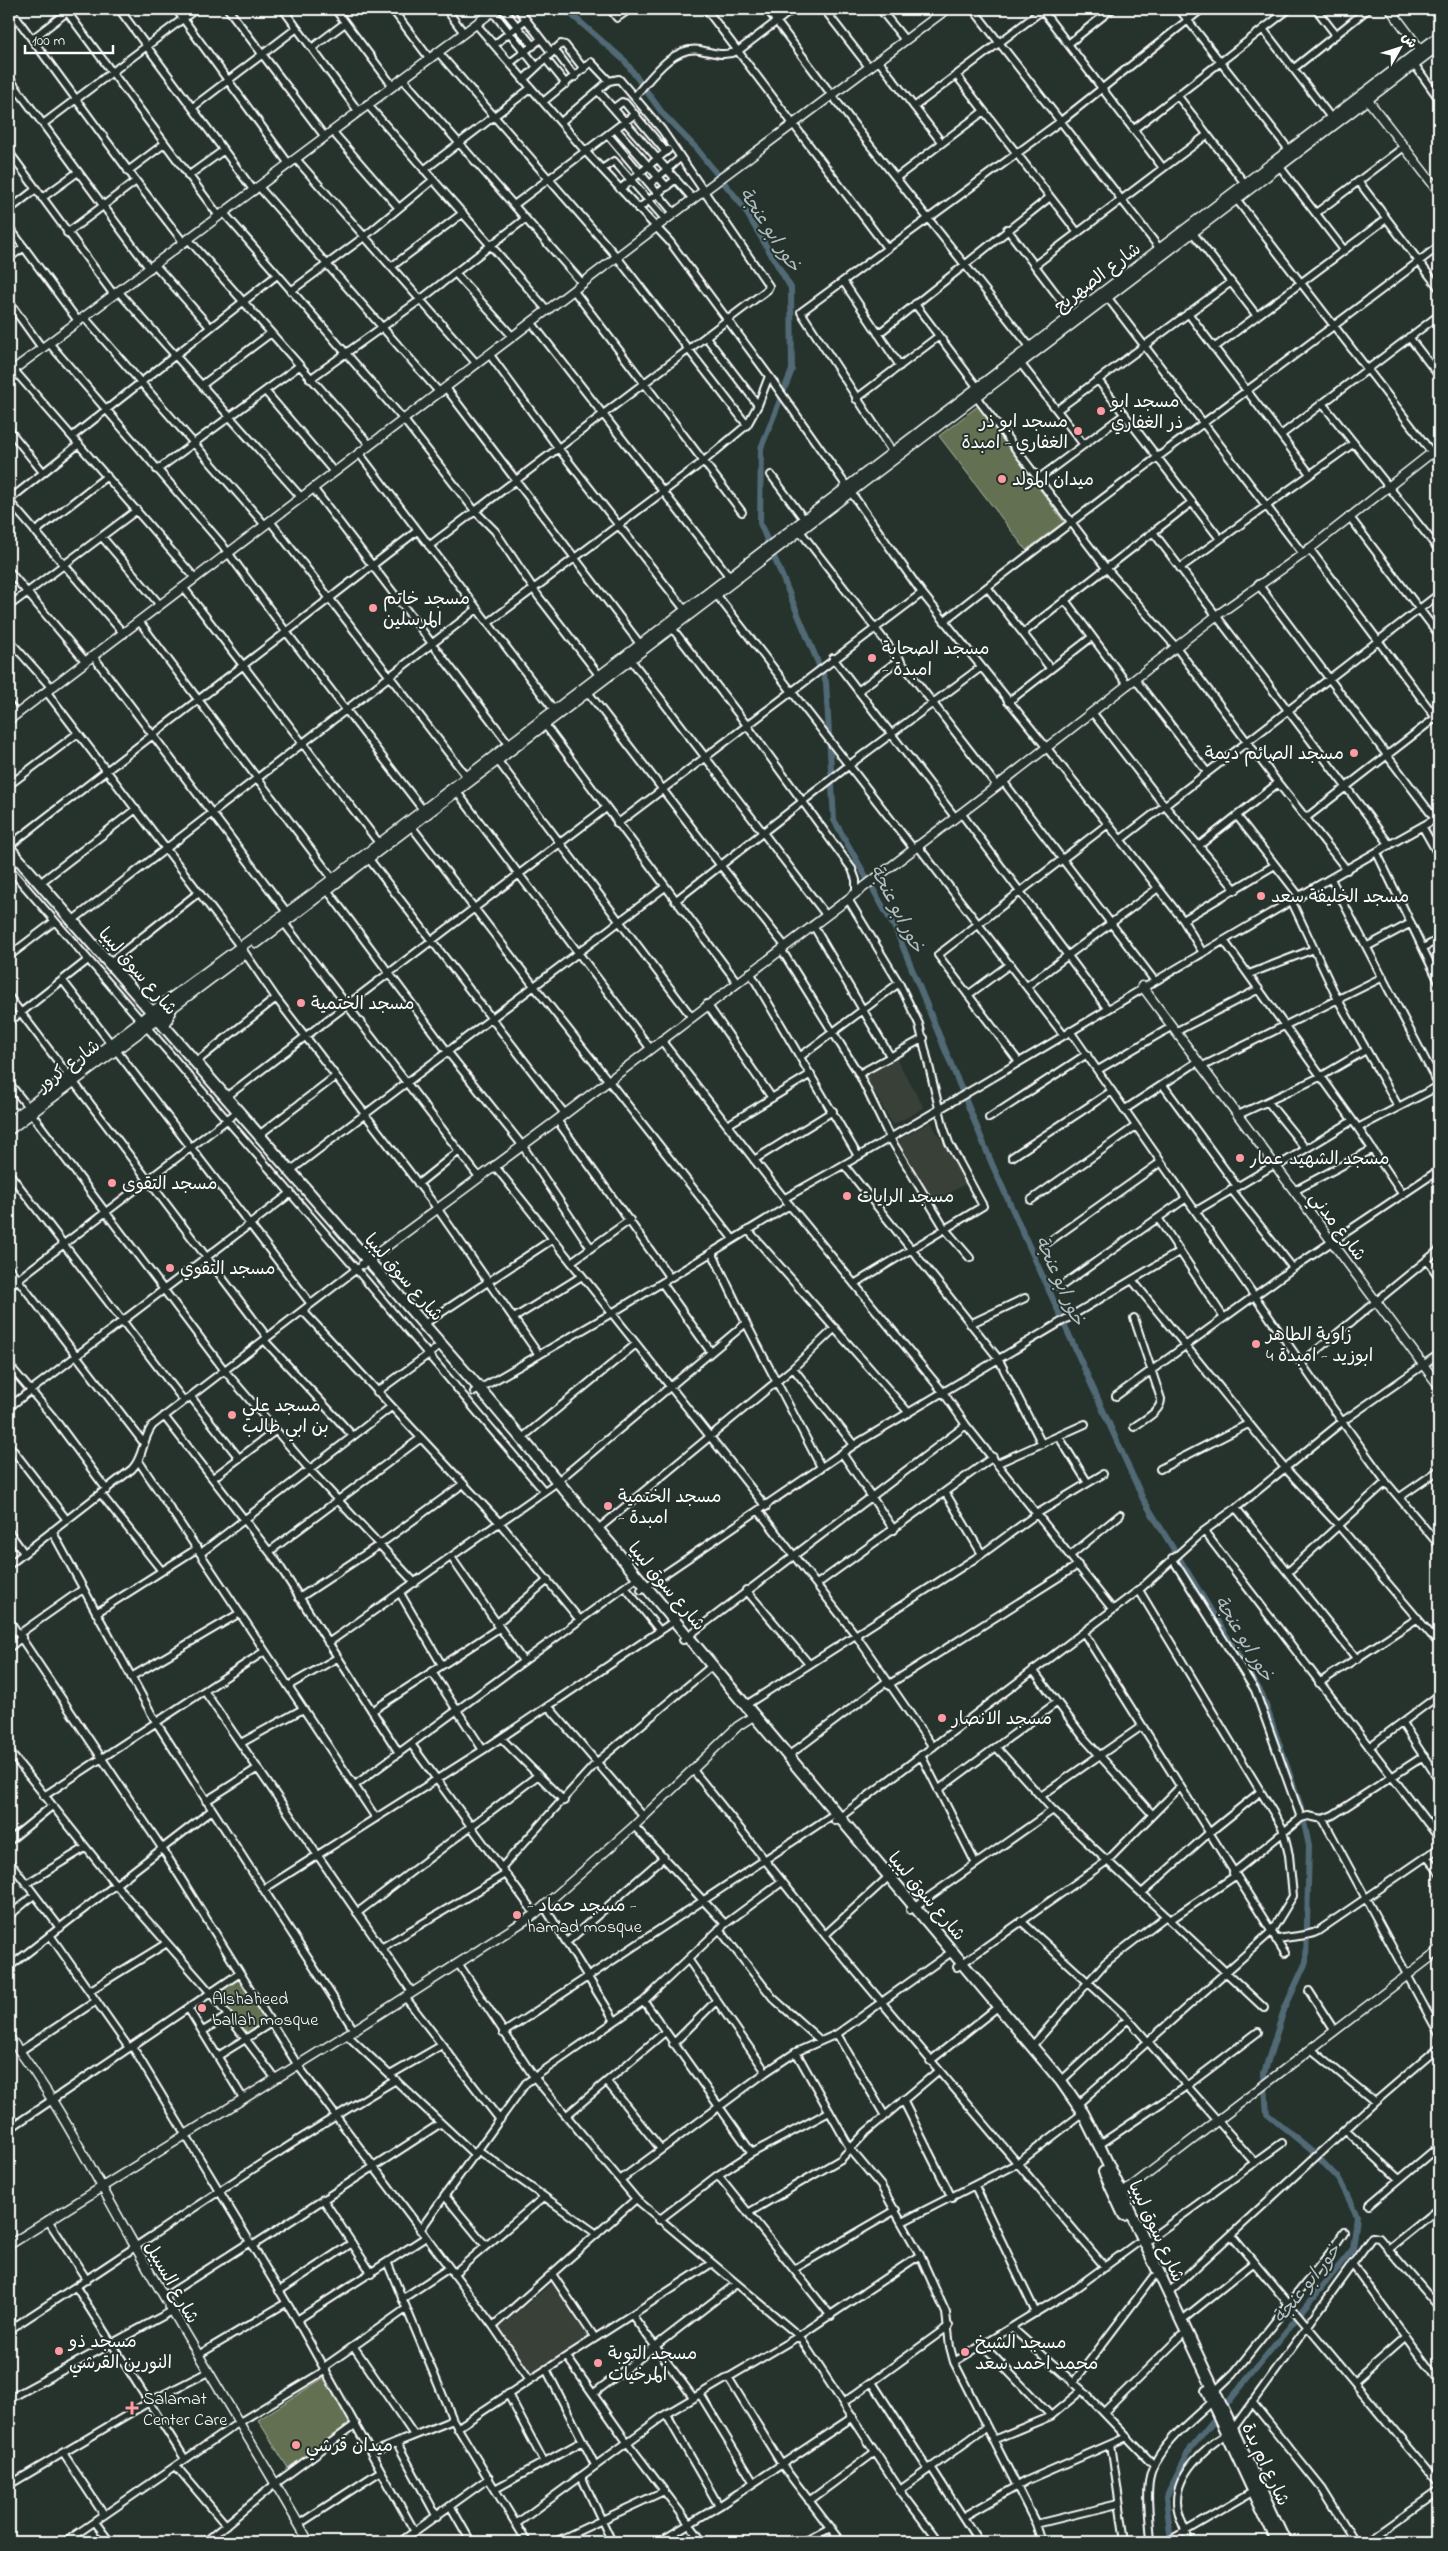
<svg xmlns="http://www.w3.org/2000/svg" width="1448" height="2551" font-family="'Indie Flower','Playpen Sans Arabic',sans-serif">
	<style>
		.built { fill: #394037 }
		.grass { fill: url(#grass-tufts); stroke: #b1b8a8 }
		.pitch { fill: #637051; stroke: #b1b8a8 }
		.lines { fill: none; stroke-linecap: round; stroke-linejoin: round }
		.canal { stroke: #516b76; stroke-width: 6 }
		.minor-casing { stroke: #fff; stroke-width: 10 }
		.tertiary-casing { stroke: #fff; stroke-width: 11 }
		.secondary-casing { stroke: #fff; stroke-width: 12 }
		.primary-casing { stroke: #fff; stroke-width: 14 }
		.minor { stroke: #26332d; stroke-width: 6 }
		.tertiary { stroke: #26332d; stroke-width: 8 }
		.secondary { stroke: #26332d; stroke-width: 9 }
		.primary { stroke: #26332d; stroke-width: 10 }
		.poi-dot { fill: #ff9aa2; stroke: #26332d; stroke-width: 2 }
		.labels { text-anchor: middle; stroke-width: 4; stroke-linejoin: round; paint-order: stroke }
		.street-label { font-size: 18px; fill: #fff; stroke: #26332d }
		.poi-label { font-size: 18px; fill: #fff; stroke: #26332d; text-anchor: start }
		.water-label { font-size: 19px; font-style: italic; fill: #b1bcc1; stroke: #26332d }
	</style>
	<defs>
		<pattern id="grass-tufts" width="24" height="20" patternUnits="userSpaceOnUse" patternTransform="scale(1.25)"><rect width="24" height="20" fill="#637051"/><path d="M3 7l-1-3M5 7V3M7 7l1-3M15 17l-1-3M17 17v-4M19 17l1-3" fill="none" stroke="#7a856b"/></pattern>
	</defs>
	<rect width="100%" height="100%" fill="#26332d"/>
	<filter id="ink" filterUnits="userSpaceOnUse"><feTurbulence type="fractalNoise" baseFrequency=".02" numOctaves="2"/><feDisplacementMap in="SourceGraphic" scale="10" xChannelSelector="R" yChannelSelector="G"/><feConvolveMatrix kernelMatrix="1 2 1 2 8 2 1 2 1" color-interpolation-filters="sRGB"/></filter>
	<g filter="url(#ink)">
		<path class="built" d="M896,1058l28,50 -31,17 -28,-49z
			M931,1122l35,62 -33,18 -35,-62z
			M553,2282l36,57 -56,36 -34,-47z"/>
		<path class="grass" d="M238,1977l27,44 -19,12 -31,-40z"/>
		<path class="pitch" d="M978,406l86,116 -38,28 -87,-114z
			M325,2377l26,45 -63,46 -30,-48z"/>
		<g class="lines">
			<path class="canal" d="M565,9l60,52 38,53 33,34 46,57 49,83 1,82 -31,78 -1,75 66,159 8,138 62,110 96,234 151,335 119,195 38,110 9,42 -3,116 -22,48 -20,63 3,41 44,36 28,29 18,37 -4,33 -162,199 -25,49 5,45"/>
			<defs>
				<path id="minor" d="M10,9l126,172 48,62
					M65,9l154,207
					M119,9l135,182
					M176,9l113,155
					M228,9l97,128
					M283,9l75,102
					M335,9l57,76
					M392,9l38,50
					M446,9l18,24
					M503,9l30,37
					M518,9l33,43
					M610,9l7,9 13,-9
					M706,9l181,239
					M767,9l98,130 166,209
					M824,9l45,58
					M880,9l25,31
					M973,9l187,240
					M1179,9l111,142
					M1316,9l20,26
					M1042,10l121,158
					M492,11l45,56
					M9,24l8,-6
					M476,24l110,128 84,90 99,134 153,217 186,231 75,96 20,33
					M1263,29l69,90
					M32,39l35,-27
					M1068,44l44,-35
					M494,45l31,-25
					M312,48l33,-25
					M554,49l21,28
					M438,52l179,205 130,168
					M545,58l21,26
					M878,60l64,83
					M1412,61l27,38
					M510,63l31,-24
					M1293,69l75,-60
					M957,76l121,157
					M9,78l141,191
					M402,78l181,206
					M523,80l38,-36 4,1 19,24
					M598,91l95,108
					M1177,95l69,90
					M635,96c16,-18 38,-51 65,-46 15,3 24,7 38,1l55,-42
					M543,102l48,-40 18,19
					M367,104l181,207
					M193,107l104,-79
					M914,107l130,-98
					M614,108l8,-6 3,1 41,49
					M43,124l153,-115
					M616,129l51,58
					M1134,129l155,-120
					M332,131l66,76
					M608,135l66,78
					M9,152l105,143
					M296,159l181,205
					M1280,167l64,83
					M602,169l12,-8 52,59
					M424,170l107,-82
					M128,171l36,-27
					M188,176l36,-26
					M897,177l87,-66
					M1359,182l80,106
					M650,184l30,-26
					M259,187l181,206
					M620,189l48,-39
					M42,198l36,-26
					M1237,200l202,262
					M514,205l121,-91
					M638,209l38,-30
					M9,210l27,-21
					M224,213l180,207 71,91 20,20 44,66 60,78
					M1316,213l88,-66
					M9,227l69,94
					M1007,229l66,87
					M67,233l69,-52
					M1193,233l64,83
					M189,240l181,205
					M9,258l15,-11
					M155,265l55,62
					M1035,265l172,-130
					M391,267l72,-54
					M455,273l58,64
					M843,281l57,85
					M118,291l183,206
					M291,291l73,-54 69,-57
					M574,291l168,221
					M1108,298l195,256
					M9,302l33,46
					M1188,313l122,161
					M84,317l181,208
					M532,323l197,253
					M878,334l172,-137
					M939,336l39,52
					M706,337l52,68
					M1409,337l30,39
					M49,343l172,200 66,90 136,177
					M1214,348l172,-129
					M490,355l69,94 126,161
					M1021,364l63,81
					M13,369l182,209
					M310,379l110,-79 105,-81
					M1098,380l122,159
					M202,385l69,-52
					M446,388l194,256
					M266,392l68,80
					M977,398l129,170 70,79 102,136 69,87
					M856,399l83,-63 -24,-32
					M1322,403l117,147
					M1057,410l174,-128
					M9,430l34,42
					M1281,435l158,-120
					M73,436l204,-161
					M359,453l195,257
					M893,453l-92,-141 260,-191 141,-112
					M157,470l142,-104
					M771,475l33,44
					M1038,479l87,-65
					M313,488l196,256
					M9,500l70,-56
					M9,501l115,133
					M1349,516l90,119
					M270,521l197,256
					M800,531l197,255
					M35,532l72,-56
					M1153,532l237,313
					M102,537l58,68
					M429,546l338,-256 2,-4 -107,-156 -43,-51 -10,2 -48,41
					M1309,548l130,174
					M1180,568l174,-125
					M9,571l77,91
					M1258,584l177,235
					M183,587l196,256
					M987,587l63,81
					M716,594l197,254
					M1065,600l63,85
					M9,606l128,-96
					M139,621l194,258
					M944,621c162,-129 331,-249 495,-375
					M488,623l216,-162 43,-36 11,-20 11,-29
					M672,628l74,96 106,145 4,11v13
					M1023,633l169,-131
					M9,640l42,47
					M93,656l196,259
					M833,658l122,159
					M631,660l195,255
					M1135,679l72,93
					M46,691l199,262 31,45 161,210 102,147
					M858,691l42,-32
					M588,692l133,174 64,80
					M1008,702l84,-65
					M9,705l8,9
					M1092,712l72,93 72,85
					M545,725l192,257
					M498,761l193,255
					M1003,781l151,199
					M9,785l69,-52
					M457,792l193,256
					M961,813l146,195
					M1237,816l63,81
					M1306,818l133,-103
					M617,824l305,-231
					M1422,826l17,30
					M412,827l122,159 199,253
					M1120,840l319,-246
					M917,845l146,189
					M1200,845l78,-62
					M9,846l408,-315
					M1377,853l62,129
					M369,859l196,255
					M9,868l347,401 188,222
					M1331,879l108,207
					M40,883l96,-74
					M328,891l119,160 75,94 69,103
					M848,899l51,84 20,41 24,101 6,18 34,63 -38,23 25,29
					M675,901l173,-135 132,-98
					M1292,902l45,96 61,108
					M1183,920l92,-55
					M72,921l405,-312
					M284,923l195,254
					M813,925l77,131
					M1225,942l133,186 45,67
					M1368,946l43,-23
					M1423,948l16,-9
					M781,949l78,125 31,64 55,91 -91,55
					M9,956l46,-35
					M109,963l89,-70
					M750,972l108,184
					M1249,974l65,-25
					M63,981l248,323
					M1027,986l131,-98
					M968,995l42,-31
					M9,997l60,79
					M707,1004l65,94
					M9,1022l79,-62
					M1070,1031l261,375 55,76 53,63
					M1175,1032l84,-43
					M661,1040l126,162 156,190 23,33 147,185
					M801,1056l98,-73
					M196,1062l80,-64
					M1019,1062l-81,-107 170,-131
					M1201,1067l182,-90
					M1098,1070l73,-43
					M859,1074l65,-36
					M73,1081l194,256
					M9,1083l19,24
					M1163,1085l73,100
					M226,1097l380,-289
					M1268,1102l37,46
					M1124,1110l73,-48
					M31,1113l194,258 85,99 105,113
					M1238,1115l82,-38 46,-27
					M989,1118l98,-64
					M557,1120l113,158
					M729,1124l82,-50
					M1358,1128l81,-42
					M259,1135l77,-59
					M1012,1157l100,-66
					M754,1160l79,-49
					M494,1165l272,342
					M844,1165l154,193 44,86
					M1276,1167l76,-46
					M290,1171l375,-284
					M9,1173l175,228
					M418,1184l41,-33
					M1231,1189l62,79
					M1294,1191l77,-41
					M785,1198c220,-123 433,-259 654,-381
					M1031,1200l105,-74
					M1196,1211l78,-46
					M1158,1218l66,100
					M748,1230l161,183
					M1047,1243l114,-81
					M712,1252l34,71 75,144
					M1427,1260l12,17
					M571,1262l59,-42
					M9,1268l134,174
					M1133,1281l152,187 54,58 100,118
					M662,1283l49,69
					M9,1286l224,-171
					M1060,1287l125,-88
					M303,1311l196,211 81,98
					M514,1318l68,-42
					M1134,1318l27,81c0,13 -17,20 -27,28
					M424,1324l129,-85
					M970,1324l55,-26
					M264,1340l89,96
					M1439,1354l-96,67 -107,87 -32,23 235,307
					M1301,1363l138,-113
					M9,1365l44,52 54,73
					M793,1368l61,77
					M377,1392l60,-44
					M474,1392l138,-79 178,-108
					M1116,1396l177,-128 146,-98
					M191,1397l48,61
					M9,1407l282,-214
					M164,1416l111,143 124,194
					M1059,1437l29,46
					M522,1438l114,-94
					M9,1445l58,75
					M842,1453l52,77
					M138,1460l238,358
					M998,1463l87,-39
					M1160,1469l88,-45
					M213,1478l62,-47
					M945,1492l37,62
					M101,1494l61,77
					M1400,1497l39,-27
					M1236,1508l121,151
					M759,1511l96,123 78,113
					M598,1529l195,-161 42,-40
					M52,1531l104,191 198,308
					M9,1532l15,21
					M270,1551l151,-113
					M201,1553l190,-146
					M1071,1555l49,-40
					M451,1557l72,104
					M1172,1558l83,132 46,128
					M9,1565l123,-96c12,-12 10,-31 21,-44l205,-157
					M1288,1572l98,-90
					M817,1584l176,-127
					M625,1587l35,44
					M641,1590l213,-145 325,-193
					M746,1590l63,74
					M400,1593l42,72
					M299,1598l80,-53 84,-61
					M96,1613l102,-65
					M9,1620l153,228 135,216 196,262 37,54 182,-117
					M496,1624l52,-44
					M1084,1633l201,320
					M19,1634l64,-45
					M683,1640l283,-215
					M328,1643l225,-158 193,-162
					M9,1648l13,-11
					M1033,1670l51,68 68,76
					M432,1672l51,78
					M131,1677l109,-64
					M1319,1683l99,-65
					M888,1685l190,-120
					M288,1686l49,-28
					M205,1692l207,300
					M746,1705l236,-151 56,-41 65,-39
					M549,1707l95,110
					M372,1711l127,-83
					M1402,1723l37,57
					M501,1738l63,63
					M241,1743l62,-34
					M411,1744l124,170
					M996,1747l57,63 211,198
					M1369,1747l70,-52
					M9,1751l107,134 94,107 65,86
					M921,1755l55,109
					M788,1756l98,-74
					M693,1770l132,165 280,332
					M355,1785l278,-204
					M938,1790l118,-87
					M44,1796l221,-145
					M1041,1796l101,-70
					M206,1801l52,-33
					M1323,1819l10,-4 91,-59
					M835,1821l304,-231 65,-59
					M634,1826l91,98
					M9,1841l43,-35
					M1427,1857l12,15
					M9,1861l51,67
					M501,1868l96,-106 111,-93
					M1233,1873l68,-55 7,-2 15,3 116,215
					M26,1884l59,-36
					M264,1889l219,-139 187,-126
					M1142,1893l67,-60 51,-41
					M544,1906l71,115
					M910,1910l143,-100
					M357,1913l180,-137
					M9,1916l25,-21
					M1170,1920l65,-44
					M1021,1921l107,98 127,144
					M719,1929l54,69 48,43
					M50,1935l79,113
					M825,1935l60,-55
					M1276,1940c14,-5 29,-2 42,-9l121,-83
					M567,1942l97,-85
					M381,1948l125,-74
					M688,1959l78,113
					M458,1963l76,114 102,122 163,137 101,154 39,52
					M9,1967l203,-157
					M957,1967l150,-106 73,-74
					M89,1991l78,-48
					M1309,1991l25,39
					M405,1997l95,123
					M644,2001l108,152
					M188,2008l55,90
					M203,2031l25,-15
					M503,2033l328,-217
					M346,2034l129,121
					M837,2034l48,82
					M673,2044l43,-43
					M1033,2045l72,-82 61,-47
					M132,2046l165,274 118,212
					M1311,2049l64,53
					M20,2051l76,-50
					M796,2052l55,98 30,36 39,69 26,58 4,34 4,15 82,162 6,18
					M218,2056l53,-33
					M930,2061l64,-51
					M390,2075l52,-30
					M1061,2081l67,-62
					M607,2082l54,67
					M903,2100l49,98
					M1078,2104l193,-172 22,-36 -4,-41 -7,-28 -143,-237
					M567,2115l98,-83
					M9,2116l6,9
					M9,2129l231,-156
					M1346,2130l53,49
					M1099,2145l89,-60 70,-53
					M478,2150l119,84
					M718,2175l113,141
					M620,2180l146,-108 30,-20 41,-18 116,-83
					M975,2186l61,127
					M445,2196l41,50
					M323,2199l49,75
					M1369,2205l70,-59
					M748,2213l93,-54 25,-27 72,-61
					M48,2220l39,60
					M659,2220l59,-45 34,-22 77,-41
					M902,2222l116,-59 65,-50
					M420,2230l106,-147 118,-82 81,-77 57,-42
					M1231,2235l208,249
					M1144,2243l138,-100
					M252,2246l189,-123
					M1388,2249l51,-41
					M388,2264l65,156 74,122
					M1352,2264l87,118
					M794,2269l102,-59
					M453,2274l91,-77
					M552,2274l43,64
					M76,2287l109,172
					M279,2291l73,-48
					M1168,2293l207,-191 64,-55
					M164,2297l86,-55
					M402,2299l47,-31
					M1432,2299l7,-5
					M632,2315l61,82
					M9,2317l6,9
					M297,2320l129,-83
					M1181,2321l72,-58
					M493,2326l143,-127
					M9,2330c129,-83 254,-172 387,-250
					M983,2345l68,71
					M354,2347l60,88
					M198,2355l88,-52
					M567,2357l60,85 76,100
					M954,2362l119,-72 64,-47
					M324,2367l82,-58
					M546,2369l49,96
					M728,2377l54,88 59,77
					M1355,2381l51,-45
					M872,2382l56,87
					M1073,2383l80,-106
					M1215,2391l19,-18 98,-123 12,-18
					M508,2394l36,68
					M593,2394l143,-110
					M700,2394l54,89
					M9,2399l163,-88
					M1252,2402l71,88 32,52
					M843,2403l106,-77
					M1104,2412l77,-76
					M666,2414l53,92
					M457,2428l73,-48
					M1233,2429l139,-192 7,1 60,70
					M1127,2437l27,28
					M993,2440l58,-24 31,-26
					M397,2443l40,74
					M1111,2444l14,98
					M63,2453l41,62
					M371,2453l82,-33
					M176,2466l50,59
					M931,2467l48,75
					M581,2476l31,66
					M9,2485l140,-83 59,-30
					M495,2489l88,-48
					M900,2490l87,-63
					M809,2501l66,-49
					M451,2507l20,35
					M963,2517l65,-37 99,-43 -45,-47 -70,-62
					M95,2522l15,20
					M299,2524l82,-53
					M516,2524l150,-110 133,-78 121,-81
					M1036,2524l82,-20
					M65,2542l173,-119 88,-53
					M205,2542l70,-58 81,-60
					M400,2542l89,-64
					M555,2542l109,-51
					M659,2542l60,-36 134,-89
					M804,2542l26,-14
					M1151,2542c-1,-22 -6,-49 0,-70 9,-28 40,-51 61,-71
					M1167,2542l87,-51
					M1190,2542c-5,-13 -13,-27 -13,-41 0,-28 28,-54 50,-67
					M1367,2542l72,-51"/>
				<path id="tertiary" d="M1390,9l33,44
					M1364,95l75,97
					M9,373l487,-364
					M9,720l684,-521 254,-190
					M1142,986l297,400
					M363,1264l194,-144 440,-334 219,-170 87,-62 136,-107
					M9,2037c50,65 86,140 127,211 56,99 117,195 173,294
					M1119,2196l320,-245
					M9,2245l345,-215 181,-116 99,-88 104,-100 17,-11"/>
				<path id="secondary" d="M257,943l1182,-898
					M9,1122l143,-110 181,-133 1106,-843
					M9,1130l232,-174"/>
				<path id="primary" d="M9,848l471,541 581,692 22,32 16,32 186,397
					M164,1026l8,-20
					M1104,2172l20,43
					M1207,2391l70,151"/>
			</defs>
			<use href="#minor" class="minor-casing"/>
			<use href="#tertiary" class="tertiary-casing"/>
			<use href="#secondary" class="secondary-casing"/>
			<use href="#primary" class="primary-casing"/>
			<use href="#minor" class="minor"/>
			<use href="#tertiary" class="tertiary"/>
			<use href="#secondary" class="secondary"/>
			<use href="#primary" class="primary"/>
		</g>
	</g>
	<g class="poi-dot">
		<circle cx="1101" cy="411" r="5"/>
		<circle cx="1078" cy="431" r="5"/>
		<circle cx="1002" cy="479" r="5"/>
		<circle cx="373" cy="608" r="5"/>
		<circle cx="872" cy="658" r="5"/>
		<circle cx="1354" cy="753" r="5"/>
		<circle cx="1261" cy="896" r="5"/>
		<circle cx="301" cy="1003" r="5"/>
		<circle cx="1240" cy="1158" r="5"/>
		<circle cx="112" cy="1183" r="5"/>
		<circle cx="847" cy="1196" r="5"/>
		<circle cx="170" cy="1268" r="5"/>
		<circle cx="1256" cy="1344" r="5"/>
		<circle cx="232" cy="1415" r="5"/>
		<circle cx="608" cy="1506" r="5"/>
		<circle cx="942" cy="1718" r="5"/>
		<circle cx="517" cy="1915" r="5"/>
		<circle cx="202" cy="2008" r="5"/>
		<circle cx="59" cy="2351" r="5"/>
		<circle cx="965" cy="2352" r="5"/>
		<circle cx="598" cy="2363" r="5"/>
		<path d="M129.5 2400.5h5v5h5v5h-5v5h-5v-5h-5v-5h5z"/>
		<circle cx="296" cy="2445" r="5"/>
	</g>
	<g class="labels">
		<g class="street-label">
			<text transform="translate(1097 277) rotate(-37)" y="6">شارع الصهريج</text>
			<text transform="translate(138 971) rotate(49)" y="6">شارع سوق ليبيا</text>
			<text transform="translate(68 1065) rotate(-37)" y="6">شارع كرور</text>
			<text transform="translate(1338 1226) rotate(53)" y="6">شارع مدني</text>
			<text transform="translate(404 1277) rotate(49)" y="6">شارع سوق ليبيا</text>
			<text transform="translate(667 1586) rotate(50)" y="6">شارع سوق ليبيا</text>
			<text transform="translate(927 1896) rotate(50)" y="6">شارع سوق ليبيا</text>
			<text transform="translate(1157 2231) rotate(65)" y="6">شارع سوق ليبيا</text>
			<text transform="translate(172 2282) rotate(60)" y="6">شارع السبيل</text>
			<text transform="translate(1266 2464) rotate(65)" y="6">شارع ام بدة</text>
		</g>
		<g class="poi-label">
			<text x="1111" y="407">مسجد ابو<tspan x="1111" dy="21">ذر الغفاري</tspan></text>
			<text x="1068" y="427" text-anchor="end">مسجد ابو ذر<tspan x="1068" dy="21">الغفاري - امبدة</tspan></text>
			<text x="1012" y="485">ميدان المولد</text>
			<text x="383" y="604">مسجد خاتم<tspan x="383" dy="21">المرسلين</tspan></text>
			<text x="882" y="654">مسجد الصحابة<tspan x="882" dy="21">- امبدة</tspan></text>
			<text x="1344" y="759" text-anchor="end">مسجد الصائم ديمة</text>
			<text x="1271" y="902">مسجد الخليفة سعد</text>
			<text x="311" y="1009">مسجد الختمية</text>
			<text x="1250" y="1164">مسجد الشهيد عمار</text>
			<text x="122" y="1189">مسجد التقوى</text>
			<text x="857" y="1202">مسجد الرايات</text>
			<text x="180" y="1274">مسجد التقوي</text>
			<text x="1266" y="1340">زاوية الطاهر<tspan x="1266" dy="21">ابوزيد - امبدة 4</tspan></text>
			<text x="242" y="1411">مسجد علي<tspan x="242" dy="21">بن ابي طالب</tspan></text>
			<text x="618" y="1502">مسجد الختمية<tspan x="618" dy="21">- امبدة</tspan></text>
			<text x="952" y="1724">مسجد الانصار</text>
			<text x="527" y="1911">- مسجد حماد -<tspan x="527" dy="21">hamad mosque</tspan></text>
			<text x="212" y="2004">Alshaheed<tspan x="212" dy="21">ballah mosque</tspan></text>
			<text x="69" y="2347">مسجد ذو<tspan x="69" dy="21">النورين القرشي</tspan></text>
			<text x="975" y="2348">مسجد الشيخ<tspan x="975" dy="21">محمد احمد سعد</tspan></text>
			<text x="608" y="2359">مسجد التوبة<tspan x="608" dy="21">المرخيات</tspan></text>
			<text x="143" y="2404">Salamat<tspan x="143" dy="21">Center Care</tspan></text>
			<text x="306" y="2451">ميدان قرشي</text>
		</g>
		<g class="water-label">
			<text transform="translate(771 229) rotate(57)" y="7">خور ابو عنجة</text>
			<text transform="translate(898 908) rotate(63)" y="7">خور ابو عنجة</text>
			<text transform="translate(1061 1280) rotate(66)" y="7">خور ابو عنجة</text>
			<text transform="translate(1245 1638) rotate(59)" y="7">خور ابو عنجة</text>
			<text transform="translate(1306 2283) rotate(-51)" y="7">خور ابو عنجة</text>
		</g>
	</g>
	<rect width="1448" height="2551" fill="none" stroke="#26332d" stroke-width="30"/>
	<rect x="15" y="15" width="1418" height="2521" fill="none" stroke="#fff" stroke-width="2" filter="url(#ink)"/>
	<g transform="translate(1400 48) rotate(51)" stroke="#26332d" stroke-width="4" paint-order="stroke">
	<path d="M0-4L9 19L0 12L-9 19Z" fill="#ffffff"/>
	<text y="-8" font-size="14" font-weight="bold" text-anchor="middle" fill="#ffffff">ش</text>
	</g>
	<path d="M25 45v8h88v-8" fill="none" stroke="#ffffff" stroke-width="2.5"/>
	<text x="32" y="45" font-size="15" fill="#ffffff" stroke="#26332d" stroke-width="4" paint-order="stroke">100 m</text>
</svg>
